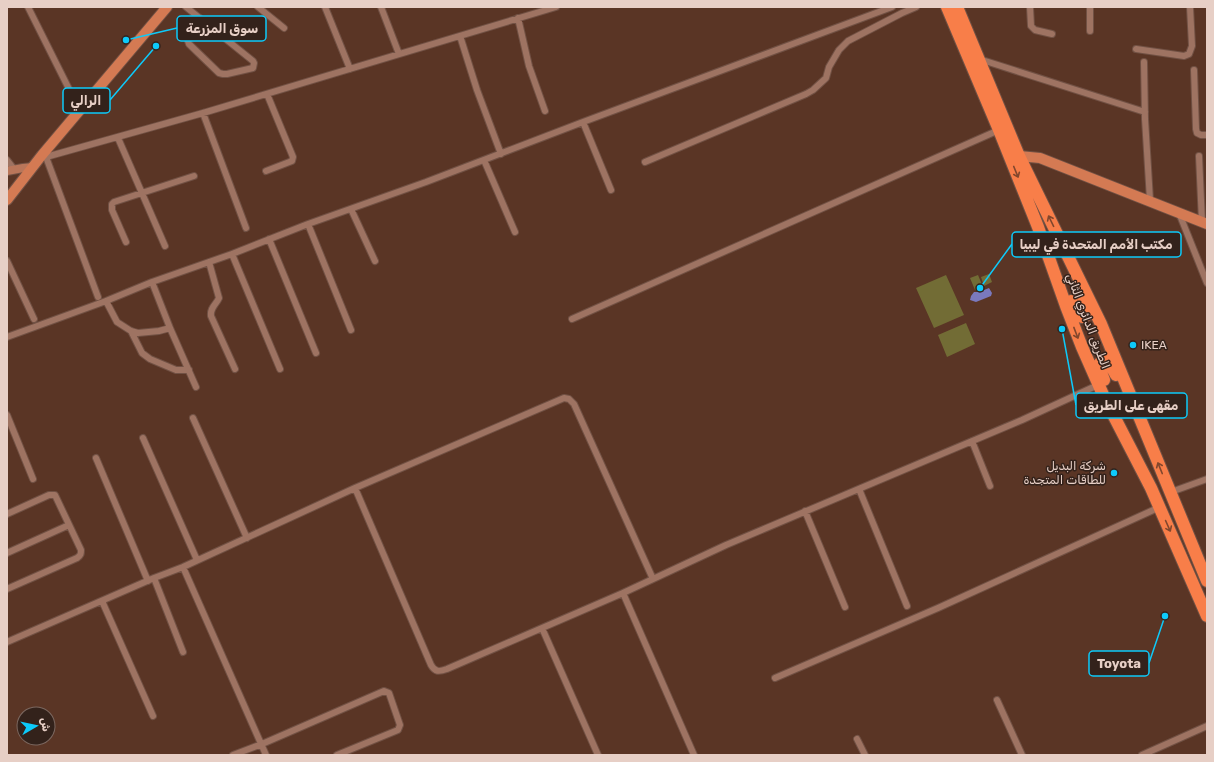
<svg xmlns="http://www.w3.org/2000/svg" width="1214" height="762" font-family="Rubik,'Noto Sans Arabic',sans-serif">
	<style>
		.green { fill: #726c35 }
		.water { fill: #7a79bd }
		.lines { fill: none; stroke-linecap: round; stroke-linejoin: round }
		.street-casing { stroke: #715144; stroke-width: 8 }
		.secondary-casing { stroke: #715144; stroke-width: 10 }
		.primary-casing { stroke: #715144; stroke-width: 12 }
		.highway-casing { stroke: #715144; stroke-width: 14 }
		.street { stroke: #9e7362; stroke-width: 6 }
		.secondary { stroke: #b9765a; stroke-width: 8 }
		.primary { stroke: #d47a53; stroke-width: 10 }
		.highway { stroke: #f87e49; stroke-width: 12 }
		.oneway { stroke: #82472d }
		.poi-dot { fill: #0dcafa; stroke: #33221b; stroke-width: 1.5 }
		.labels { text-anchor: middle; stroke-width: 3; stroke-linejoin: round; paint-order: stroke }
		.street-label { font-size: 12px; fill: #e7cfc6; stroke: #33221b }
		.poi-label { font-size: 12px; fill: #e7cfc6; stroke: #33221b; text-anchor: start }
		.leader { fill: none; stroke: #0dcafa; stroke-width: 1.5 }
		.callout-dot { fill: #0dcafa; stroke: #33221b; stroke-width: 1.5 }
		.callout { fill: #33221b; stroke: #0dcafa; stroke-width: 1.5 }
		.callout-label { font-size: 13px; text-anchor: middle; font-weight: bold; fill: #e7cfc6 }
	</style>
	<rect width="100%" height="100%" fill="#5a3525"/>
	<path class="green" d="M989,274l3,8 -8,4 -3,-9z
		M946,275l18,40 -30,13 -18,-40z
		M978,275l5,12 -8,3 -5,-12z
		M966,323l9,21 -28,13 -9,-22z"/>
	<path class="water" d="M989,288l3,5 -1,3 -15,6 -6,-2 1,-4 3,-4h9l1,-2z"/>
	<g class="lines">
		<defs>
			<path id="street" d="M28,7l52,104
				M186,7l67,54 1,2 -1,5 -26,6h-4l-4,-1 -30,-29 -2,-6 13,-20
				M258,7l26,21
				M325,7l25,62
				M381,7l18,47
				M1030,7l1,19 4,4 17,4
				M518,18l11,48 16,45
				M1090,31v-24
				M460,36l17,54 24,64
				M1136,49l48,7 5,-2 3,-8 -2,-39
				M979,59l166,53
				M1144,62l1,57 5,81
				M1194,70l2,59 1,4 4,2h6
				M203,113l43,115
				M583,122l28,68
				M118,138l47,108
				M42,155l4,2 157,-44 353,-106
				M1199,156l3,66
				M46,157l52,140
				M7,160l7,9
				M484,160l31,72
				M645,162l161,-68 7,-4 13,-12 3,-11 10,-17 9,-9 54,-28 14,-6
				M266,171l26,-10 1,-4 -26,-63
				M351,209l24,52
				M1179,213l28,70
				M308,224l43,106
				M269,239l47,114
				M126,242l-14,-32v-6l2,-2 80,-26
				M232,254l48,115
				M7,261l27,58
				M209,262l10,36c-3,7 -9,9 -8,18l24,53
				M152,282l18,46 26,59
				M106,301l11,21 14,9 7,2 21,-2 11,-3
				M572,319l427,-189
				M131,331l11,22 8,6 26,11h13
				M7,337l99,-36 46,-19 80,-28 76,-30 118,-42 157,-60 309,-115
				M7,415l26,64
				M193,418l54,120
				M143,438l54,122
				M972,441l18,45
				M96,458l52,123
				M355,488l76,177c4,7 8,7 16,4l176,-76
				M859,489l48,117
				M1171,492l36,-13
				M805,511l40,96
				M7,514l42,-19h6l26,55c0,4 0,5 -4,8l-70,31
				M7,553l62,-28
				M183,567l83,188
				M154,578l29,74
				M102,601l51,115
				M542,628l56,127
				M7,642l147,-64 29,-11 172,-79 209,-90 5,1 5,5 79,175
				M775,678l163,-70 222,-101
				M997,700l25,55
				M857,739l8,16
				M233,755l29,-11 122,-53 5,2 11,32 -2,5 -61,25
				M694,755l-71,-162 103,-48 296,-125 76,-35
				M1142,755l65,-29"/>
			<path id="secondary" d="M7,171l16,-3 10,-1"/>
			<path id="primary" d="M1019,156l21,2 167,66
				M7,200l35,-45 125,-148"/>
			<path id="highway" d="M947,7l52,123 39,97 28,79 16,41 22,50 47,91 56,128
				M957,7l62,149 82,168 106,257
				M1071,301c2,4 4,11 8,14 2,2 3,3 6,1 6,-3 0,-13 -2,-18
				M1104,380l-5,-13 1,-4 3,-3 5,1 8,14"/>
		</defs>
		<use href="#street" class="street-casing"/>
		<use href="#secondary" class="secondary-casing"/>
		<use href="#primary" class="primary-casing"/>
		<use href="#highway" class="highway-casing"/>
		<use href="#street" class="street"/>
		<use href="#secondary" class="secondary"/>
		<use href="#primary" class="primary"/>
		<use href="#highway" class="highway"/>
	</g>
	<defs><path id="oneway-shaft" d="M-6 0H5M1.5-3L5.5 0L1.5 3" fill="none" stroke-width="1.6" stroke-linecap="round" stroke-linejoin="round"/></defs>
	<g class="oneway">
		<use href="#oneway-shaft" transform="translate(1016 172) rotate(68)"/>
		<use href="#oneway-shaft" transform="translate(1051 221) rotate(-116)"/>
		<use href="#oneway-shaft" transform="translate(1076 333) rotate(69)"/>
		<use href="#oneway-shaft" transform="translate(1160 468) rotate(-112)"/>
		<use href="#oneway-shaft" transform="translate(1168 526) rotate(66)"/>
	</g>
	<g class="poi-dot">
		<circle cx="1133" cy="345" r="4"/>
		<circle cx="1114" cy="473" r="4"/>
	</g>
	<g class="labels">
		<g class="street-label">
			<text transform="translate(1088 321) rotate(69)" y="4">الطريق الدائري الثاني</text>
		</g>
		<g class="poi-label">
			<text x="1141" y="349">IKEA</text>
			<text x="1106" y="470" text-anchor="end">شركة البديل<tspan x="1106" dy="14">للطاقات المتجدة</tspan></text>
		</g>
	</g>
	<path class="leader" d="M126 40L177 28M156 46L110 100M980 288L1012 244M1062 329L1076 405M1165 616L1149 663"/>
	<g class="callout-dot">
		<circle cx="126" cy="40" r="4"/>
		<circle cx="156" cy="46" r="4"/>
		<circle cx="980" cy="288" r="4"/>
		<circle cx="1062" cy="329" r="4"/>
		<circle cx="1165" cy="616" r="4"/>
	</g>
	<g class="callout">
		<rect x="177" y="16" width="89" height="25" rx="4"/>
		<rect x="63" y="88" width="47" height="25" rx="4"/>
		<rect x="1012" y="232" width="169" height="25" rx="4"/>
		<rect x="1076" y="393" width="111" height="25" rx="4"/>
		<rect x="1089" y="651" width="60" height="25" rx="4"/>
	</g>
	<g class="callout-label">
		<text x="222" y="33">سوق المزرعة</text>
		<text x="86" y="105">الرالي</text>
		<text x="1096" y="249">مكتب الأمم المتحدة في ليبيا</text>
		<text x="1131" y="410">مقهى على الطريق</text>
		<text x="1119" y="668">Toyota</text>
	</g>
	<rect width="1214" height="762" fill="none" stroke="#e7cfc6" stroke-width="16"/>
	<g transform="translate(36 726) rotate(81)"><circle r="19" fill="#33221b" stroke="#7b675f"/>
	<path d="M0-3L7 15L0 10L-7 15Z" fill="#0dcafa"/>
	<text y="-6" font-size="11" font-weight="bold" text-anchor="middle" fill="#e7cfc6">ش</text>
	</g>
</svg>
